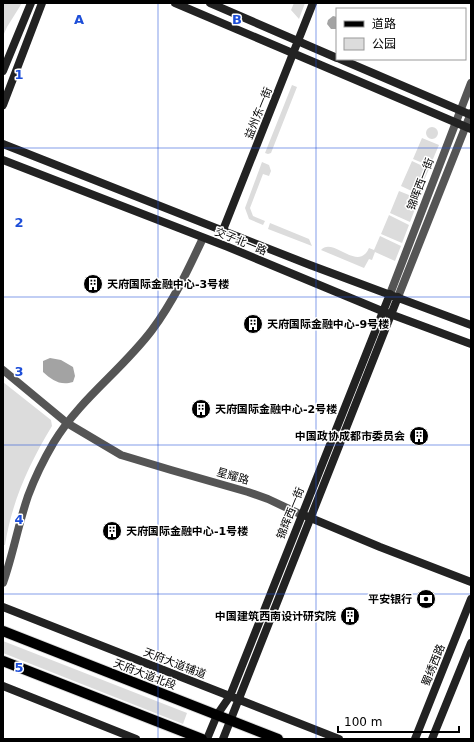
<svg xmlns="http://www.w3.org/2000/svg" width="474" height="742" font-family="'DejaVu Sans','Noto Sans SC',sans-serif">
	<style>
		.green { fill: #dcdcdc }
		.water { fill: #a3a3a3 }
		.lines { fill: none; stroke-linecap: round; stroke-linejoin: round }
		.primary-casing { stroke: #dbdbdb; stroke-width: 12 }
		.street { stroke: #555; stroke-width: 8 }
		.secondary { stroke: #222; stroke-width: 8 }
		.primary { stroke: #000; stroke-width: 10 }
		.grid { fill: none; stroke: #1d4ed8; stroke-width: 1; stroke-opacity: 0.55 }
		.labels { text-anchor: middle; stroke-width: 3; stroke-linejoin: round; paint-order: stroke }
		.street-label { font-size: 11px; fill: #000; stroke: #fff }
		.poi-label { font-size: 11px; font-weight: bold; fill: #000; stroke: #fff; text-anchor: start }
		.grid-label { font-size: 13px; text-anchor: middle; font-weight: bold; fill: #1d4ed8; stroke: #fff; stroke-width: 3; stroke-linejoin: round; paint-order: stroke }
	</style>
	<rect width="100%" height="100%" fill="#fff"/>
	<path class="green" d="M3,3h19l-15,24 -4,9z
		M294,3h11l-6,16 -8,-9z
		M292,85l5,2 -26,66 -3,1 -3,-1z
		M426 133a6 6 0 1 1 12 0a6 6 0 1 1-12 0Z
		M422,138l17,7 -9,21 -17,-7z
		M412,161l17,8 -11,25 -17,-8z
		M262,162l7,3 2,6 -2,5 -6,-2 -13,34 3,8 12,5 -2,4 -14,-6 -4,-11z
		M399,191l20,8 -9,23 -20,-9z
		M389,215l20,10 -7,18 -21,-9z
		M270,223l39,16 3,7 -44,-17z
		M380,236l21,10 -6,15 -20,-9 -3,8 -3,-1 -5,9 -43,-18c12,-14 37,23 48,-2l5,2z
		M3,382l48,38 1,6c-23,38 -40,75 -47,119h-2z
		M3,641l184,72 -4,11 -180,-71z"/>
	<path class="water" d="M333,16l4,1v12h-6l-4,-5 1,-4z
		M50,358l11,2 12,7 2,9 -2,6c-13,4 -21,-2 -30,-10v-11z"/>
	<g class="lines">
		<defs>
			<path id="primary" d="M3,631l275,108
				M3,661l199,78"/>
		</defs>
		<use href="#primary" class="primary-casing"/>
		<path class="street" d="M390,294l81,-211
			M398,297l73,-184
			M3,370l64,53 54,32 50,15 77,22 20,7 34,16
			M3,583c10,-28 15,-58 25,-87 7,-19 16,-37 26,-54 26,-43 68,-72 98,-112 21,-28 36,-60 51,-92"/>
		<path class="secondary" d="M175,3l296,126
			M210,3l127,55
			M340,59l131,56
			M3,71l28,-68
			M3,105l39,-102
			M3,144l307,121 161,60
			M3,160l225,87 154,64 89,33
			M223,230l90,-227
			M306,516l74,31 91,35
			M3,607l336,132
			M3,686l133,53
			M207,739l10,-24 13,-19 160,-402
			M223,739l175,-442
			M415,739l56,-140
			M432,739l39,-96"/>
		<use href="#primary" class="primary"/>
	</g>
	<path class="grid" d="M158,3v736M316,3v736M3,148h468M3,297h468M3,445h468M3,594h468"/>
	<defs>
		<symbol id="building-disc" viewBox="-11 -11 22 22"><circle r="9.5" fill="#000" stroke="#fff"/><path d="M-4-6H4V6H1V3H-1V6H-4ZM-2.5-4.3h1.7v1.8h-1.7ZM.8-4.3h1.7v1.8H.8ZM-2.5-1h1.7V.8h-1.7ZM.8-1h1.7V.8H.8Z" fill="#fff"/></symbol>
		<symbol id="bank-disc" viewBox="-11 -11 22 22"><circle r="9.5" fill="#000" stroke="#fff"/><path d="M-6-4H6V4H-6ZM0-2.3a2.3 2.3 0 1 0 0 4.6a2.3 2.3 0 1 0 0-4.6Z" fill="#fff"/></symbol>
	</defs>
	<g fill-rule="evenodd">
		<use href="#building-disc" x="82" y="273" width="22" height="22"/>
		<use href="#building-disc" x="242" y="313" width="22" height="22"/>
		<use href="#building-disc" x="190" y="398" width="22" height="22"/>
		<use href="#building-disc" x="408" y="425" width="22" height="22"/>
		<use href="#building-disc" x="101" y="520" width="22" height="22"/>
		<use href="#bank-disc" x="415" y="588" width="22" height="22"/>
		<use href="#building-disc" x="339" y="605" width="22" height="22"/>
	</g>
	<g class="labels">
		<g class="street-label">
			<text transform="translate(258 113) rotate(-68)" y="4">益州东一街</text>
			<text transform="translate(420 184) rotate(-69)" y="4">锦晖西一街</text>
			<text transform="translate(241 241) rotate(22)" y="4">交子北一路</text>
			<text transform="translate(233 476) rotate(16)" y="4">星耀路</text>
			<text transform="translate(290 513) rotate(-68)" y="4">锦辉西一街</text>
			<text transform="translate(175 663) rotate(21)" y="4">天府大道辅道</text>
			<text transform="translate(433 665) rotate(-68)" y="4">蜀绣西路</text>
			<text transform="translate(145 674) rotate(21)" y="4">天府大道北段</text>
		</g>
		<g class="poi-label">
			<text x="107" y="288">天府国际金融中心-3号楼</text>
			<text x="267" y="328">天府国际金融中心-9号楼</text>
			<text x="215" y="413">天府国际金融中心-2号楼</text>
			<text x="405" y="440" text-anchor="end">中国政协成都市委员会</text>
			<text x="126" y="535">天府国际金融中心-1号楼</text>
			<text x="412" y="603" text-anchor="end">平安银行</text>
			<text x="336" y="620" text-anchor="end">中国建筑西南设计研究院</text>
		</g>
	</g>
	<g class="grid-label">
		<text x="79" y="24">A</text>
		<text x="237" y="24">B</text>
		<text x="19" y="79">1</text>
		<text x="19" y="227">2</text>
		<text x="19" y="376">3</text>
		<text x="19" y="524">4</text>
		<text x="19" y="672">5</text>
	</g>
	<rect width="474" height="742" fill="none" stroke="#000000" stroke-width="8"/>
	<rect x="336" y="8" width="130" height="52" fill="#ffffff" stroke="#999999"/>
	<rect x="344" y="21" width="20" height="6" fill="#000000" stroke="#999999"/>
	<text x="372" y="28" font-size="12" fill="#000000">道路</text>
	<rect x="344" y="38" width="20" height="12" fill="#dcdcdc" stroke="#999999"/>
	<text x="372" y="48" font-size="12" fill="#000000">公园</text>
	<path d="M338 726v6h121v-6" fill="none" stroke="#000000" stroke-width="2"/>
	<text x="344" y="726" font-size="12" fill="#000000" stroke="#ffffff" stroke-width="3" paint-order="stroke">100 m</text>
</svg>
